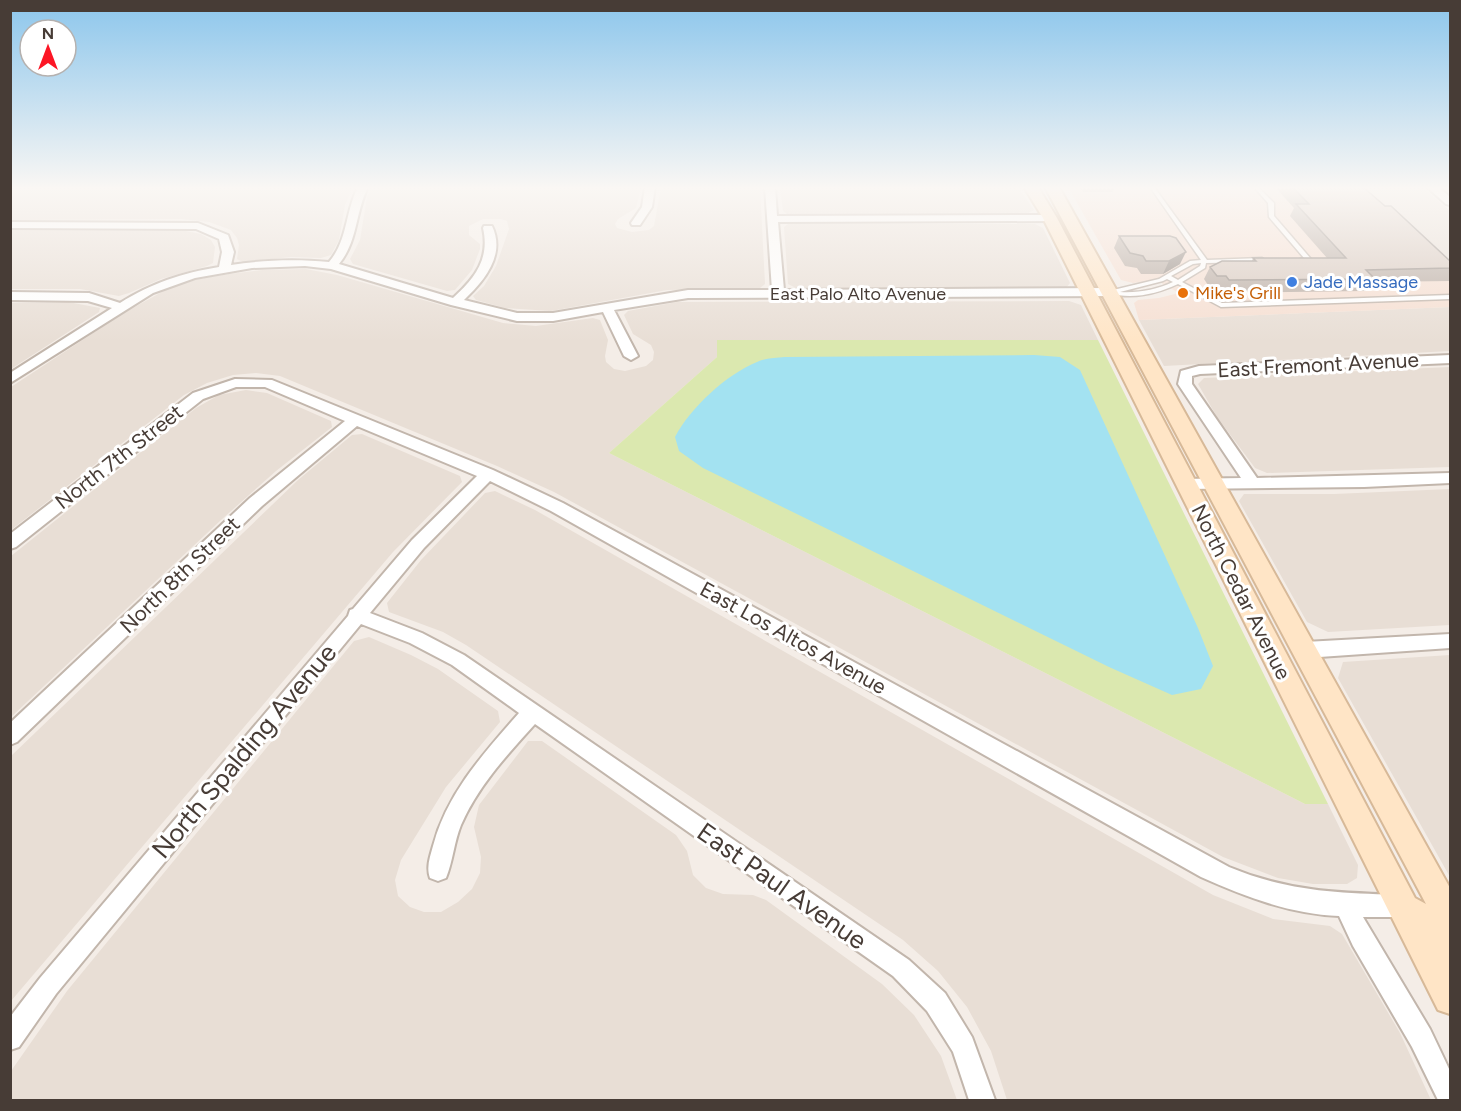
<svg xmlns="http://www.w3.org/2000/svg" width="1461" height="1111" font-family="Figtree,sans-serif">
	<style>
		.residential { fill: #e8ded5 }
		.commercial { fill: #f6dfd2 }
		.green { fill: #dbe8af }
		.water { fill: #a3e2f1 }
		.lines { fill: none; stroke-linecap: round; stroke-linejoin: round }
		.service-casing { stroke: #c2b6ac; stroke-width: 3 }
		.minor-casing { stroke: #c2b6ac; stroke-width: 4 }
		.secondary-casing { stroke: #d7b998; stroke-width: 4 }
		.service { fill: #fff; fill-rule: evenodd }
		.minor { fill: #fff; fill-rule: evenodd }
		.secondary { fill: #ffe5c6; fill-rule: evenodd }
		.wall { fill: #baada4 }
		.shaded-wall { fill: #978d86 }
		.building { fill: #d8c9bf; stroke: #978d86; stroke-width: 1.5 }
		.shop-dot { fill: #3f7fe0; stroke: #fff; stroke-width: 2 }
		.food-dot { fill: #e8710a; stroke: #fff; stroke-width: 2 }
		.labels { text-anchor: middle; stroke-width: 6; stroke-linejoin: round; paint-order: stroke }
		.far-shop-label { font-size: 18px; fill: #366cbe; stroke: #fff; text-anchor: start }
		.far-food-label { font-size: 18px; fill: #c56008; stroke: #fff; text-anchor: start }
		.far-street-label { font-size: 18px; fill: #473c36; stroke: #fff }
		.street-label { font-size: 21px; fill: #473c36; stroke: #fff }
		.near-street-label { font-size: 26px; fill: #473c36; stroke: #fff }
	</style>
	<rect width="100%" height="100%" fill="#f4ede7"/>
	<path class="residential" d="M10,187h343l-8,18 -6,35 -8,15 -10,3 -30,-1 -48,5 -6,-3 2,-14 -2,-7 -6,-8 -22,-8 -28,-3 -170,1z
		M372,187h269l-5,21 -18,11 -3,5 2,4 15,4 17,-2 5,-4 7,-39h99l5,97 -5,4 -93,2 -116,21 -46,-3 -29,-8 -3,-4 11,-10 12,-20 13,-37 -2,-8 -6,-2h-18l-14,7v9l11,9v5l-8,21 -17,20 -8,1 -94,-27 -3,-5 10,-19 7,-43z
		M780,187h238l16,23 -6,3 -241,1 -4,-3z
		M1365,187h57l28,24v56z
		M788,224h247l8,4 27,55 -4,5h-270l-8,-4 -4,-57z
		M11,230l175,1 15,3 10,6 4,7 -2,16 -6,3 -46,13 -32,14 -10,3 -39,-7h-69z
		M306,269l31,6 166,48 33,3 57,-8 7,2 8,20 -3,16 1,6 8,7 11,2 21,-5 7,-6 1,-8 -3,-7 -18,-11 -9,-19 4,-4 49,-9 392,-1 12,4 17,35h-380l-1,17 -108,96 696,351h23l30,61 -1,13 -10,6h-34l-35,-6 -55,-21 -669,-365 -57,-26 -217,-90 -24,-3 -23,2 -26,8 -23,12 -173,135v-143l111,-73 47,-26 30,-9 30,-5 33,-4z
		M68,302l32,6 -1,4 -88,57v-66z
		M1450,307v44l-286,15 -25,-46z
		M1450,367v100l-183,6 -12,-5 -38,-51 -19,-33 6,-6z
		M246,390l21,3 64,28 1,6 -56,44 -55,49 -210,197v-161l185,-148 23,-13z
		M362,434l98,42 2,6 -69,70 -382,449v-245l287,-276 54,-45z
		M1450,489v136l-122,7 -21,-10 -68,-121 5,-7h90z
		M495,491l40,19 678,385 60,24 57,7 12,8 58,99 31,67h-424l-16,-49 -24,-44 -29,-36 -35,-31 -437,-295 -23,-13 -54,-20 -2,-9 34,-43 64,-67z
		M369,637l42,18 27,14 60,42 2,11 -54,65 -45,73 -6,20 3,16 12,11 14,5h17l17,-10 14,-13 8,-16 1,-16 -7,-30 5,-22 49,-64h14l134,94 11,16 6,24 13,13 17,6 30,1 13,5 116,84 32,31 27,41 16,44h-946v-29l56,-80 287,-350z
		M1450,655v222l-112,-199 5,-16z"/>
	<path class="commercial" d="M1068,187h298l84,79v41l-311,13 -5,-17 4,-3 21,-2 20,-5 -23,-13 -23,3 -12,-3z"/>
	<path class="green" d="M717,340h381l230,464h-23l-696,-351 108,-96z"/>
	<path class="water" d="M1034,355l26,2 20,13 118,258 15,38 -12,23 -29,6 -63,-28 -406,-199 -24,-17 -4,-14c15,-29 52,-63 82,-75 8,-4 19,-4 28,-5z"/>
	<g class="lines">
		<defs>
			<path id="service" d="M1150,187h4l53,73 55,-2 3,2 -3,2 -56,1 -1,5 -23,14 40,21 228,-8v4l-229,8 -43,-23c-21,10 -47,16 -69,9v-2l50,-12 31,-18 11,-1zM1201,263l-1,3 -22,14 -7,-4 22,-12zM1167,279l6,3c-17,8 -35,11 -53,10l43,-11z
				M1254,187h4l16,16v13l37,43v2h-11v-2l4,-1 -35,-41 -1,-14z"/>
			<path id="minor" d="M358,187h10c-13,26 -10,54 -29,77l114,34c22,-20 37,-39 30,-70l1,-2h8c14,29 -8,55 -28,74l53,13h36l135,-23h84l-7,-103h10l2,29 273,-1 5,3 -5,3 -272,1 6,68 327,-2 6,4 -6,4 -423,2 -74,12 24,46 -7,4 -7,-4 -21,-44 -50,9h-36l-66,-16 -120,-36 -26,-3 -53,2 -57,10 -42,15 -143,90v-10l102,-65 -24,-7 -78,-1v-8l79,1 31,10c32,-20 62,-30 99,-36l3,-15 -3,-13 -23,-10 -186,-1v-6l188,1 30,12 6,17 -3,13c32,-5 65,-6 98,-3 19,-22 16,-50 29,-75z
				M645,187h10l-3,20 -12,18h-8l-1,-2 11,-16z
				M1427,187h11l12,10v8l-4,-1z
				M1450,355v8l-250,11 -8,2v8l65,94 193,-5v10l-86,4 -179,2 -5,-1 -3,-4 3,-4 5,-1 56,-1 -63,-94 3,-13 18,-5z
				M235,379l37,1 221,90 70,33 666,364c60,25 111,26 175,28l8,3 3,8 -3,8 -8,3h-41l67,112 20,42v29h-12l-26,-53 -59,-101 -14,-30c-49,-2 -93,-19 -138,-39l-650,-366 -61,-30 -66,67 -54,65 52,20 42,22 445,305 36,33 27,44 23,63h-26l-16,-48 -26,-41 -34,-35 -358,-252c-28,31 -57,62 -74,101 -7,17 -8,36 -15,53l-8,3 -8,-3c-4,-11 0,-21 3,-32 14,-53 51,-93 86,-133l-67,-48 -42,-22 -49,-19 -305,370 -37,53 -9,3v-33l30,-39 308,-362 2,-6 3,-1 59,-69 65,-64 -120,-50 -95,80 -245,236 -7,3v-22l240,-225 95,-77 -80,-34h-29l-33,12 -187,148 -6,2v-15l183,-141z
				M1450,634v14l-145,10 -6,-3 -3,-5 3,-5 6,-3z"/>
			<path id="secondary" d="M1024,187h14l19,31 358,680 11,6 -381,-717h14l391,701v126l-12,-4 -395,-792z"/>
		</defs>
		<use href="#service" class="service-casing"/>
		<use href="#minor" class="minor-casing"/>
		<use href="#secondary" class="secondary-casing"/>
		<use href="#service" class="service"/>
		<use href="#minor" class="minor"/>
		<use href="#secondary" class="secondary"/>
	</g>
	<path class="wall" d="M1080,187h35l-2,5h-30z
		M1275,187h88l22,19 65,55v20l-78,1 -6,9 -143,2 -4,-5h-9l-6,-9 6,-12 42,-6 1,-3h74l-37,-42 4,-8z
		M1119,236l61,28 -17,10h-22l-4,-6 -12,-2 -11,-18z"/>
	<path class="shaded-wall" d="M1186,252l-6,12 -17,10 6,-13z"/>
	<path class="building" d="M1292,187h71l22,19h6l59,55v7l-84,2 9,9 -146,1 -3,-4h-9l-7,-9 12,-6h34l-3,-3h93l-50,-54h13z
		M1119,236h51l6,2 10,14 -17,9h-23l-3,-5 -13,-3z"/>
	<linearGradient id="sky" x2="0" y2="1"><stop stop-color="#8cc6ec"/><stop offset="0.55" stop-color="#faf7f4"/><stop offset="1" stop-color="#faf7f4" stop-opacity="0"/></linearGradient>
	<rect width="1461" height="342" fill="url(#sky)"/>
	<circle class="shop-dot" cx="1292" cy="282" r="6"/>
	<circle class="food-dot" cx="1183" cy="293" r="6"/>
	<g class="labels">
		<g class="far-shop-label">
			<text x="1304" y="288">Jade Massage</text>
		</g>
		<g class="far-food-label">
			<text x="1195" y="299">Mike's Grill</text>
		</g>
		<g class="far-street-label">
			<text x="858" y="300">East Palo Alto Avenue</text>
		</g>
		<g class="street-label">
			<text transform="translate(1318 365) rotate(-3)" y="7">East Fremont Avenue</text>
			<text transform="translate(119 457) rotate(-38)" y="7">North 7th Street</text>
			<text transform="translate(180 575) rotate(-44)" y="7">North 8th Street</text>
			<text transform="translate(1241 592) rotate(63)" y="7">North Cedar Avenue</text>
			<text transform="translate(793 638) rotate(29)" y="7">East Los Altos Avenue</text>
		</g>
		<g class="near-street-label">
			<text transform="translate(244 751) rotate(-50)" y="9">North Spalding Avenue</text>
			<text transform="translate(782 886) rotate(35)" y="9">East Paul Avenue</text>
		</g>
	</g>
	<rect width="1461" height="1111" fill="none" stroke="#473c36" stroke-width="24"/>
	<g transform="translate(48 48)"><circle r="28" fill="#ffffff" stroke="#b5b1af" stroke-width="1.5"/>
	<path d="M0-4.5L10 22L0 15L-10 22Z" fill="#fc1625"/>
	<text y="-9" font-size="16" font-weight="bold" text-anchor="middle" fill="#473c36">N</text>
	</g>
</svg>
